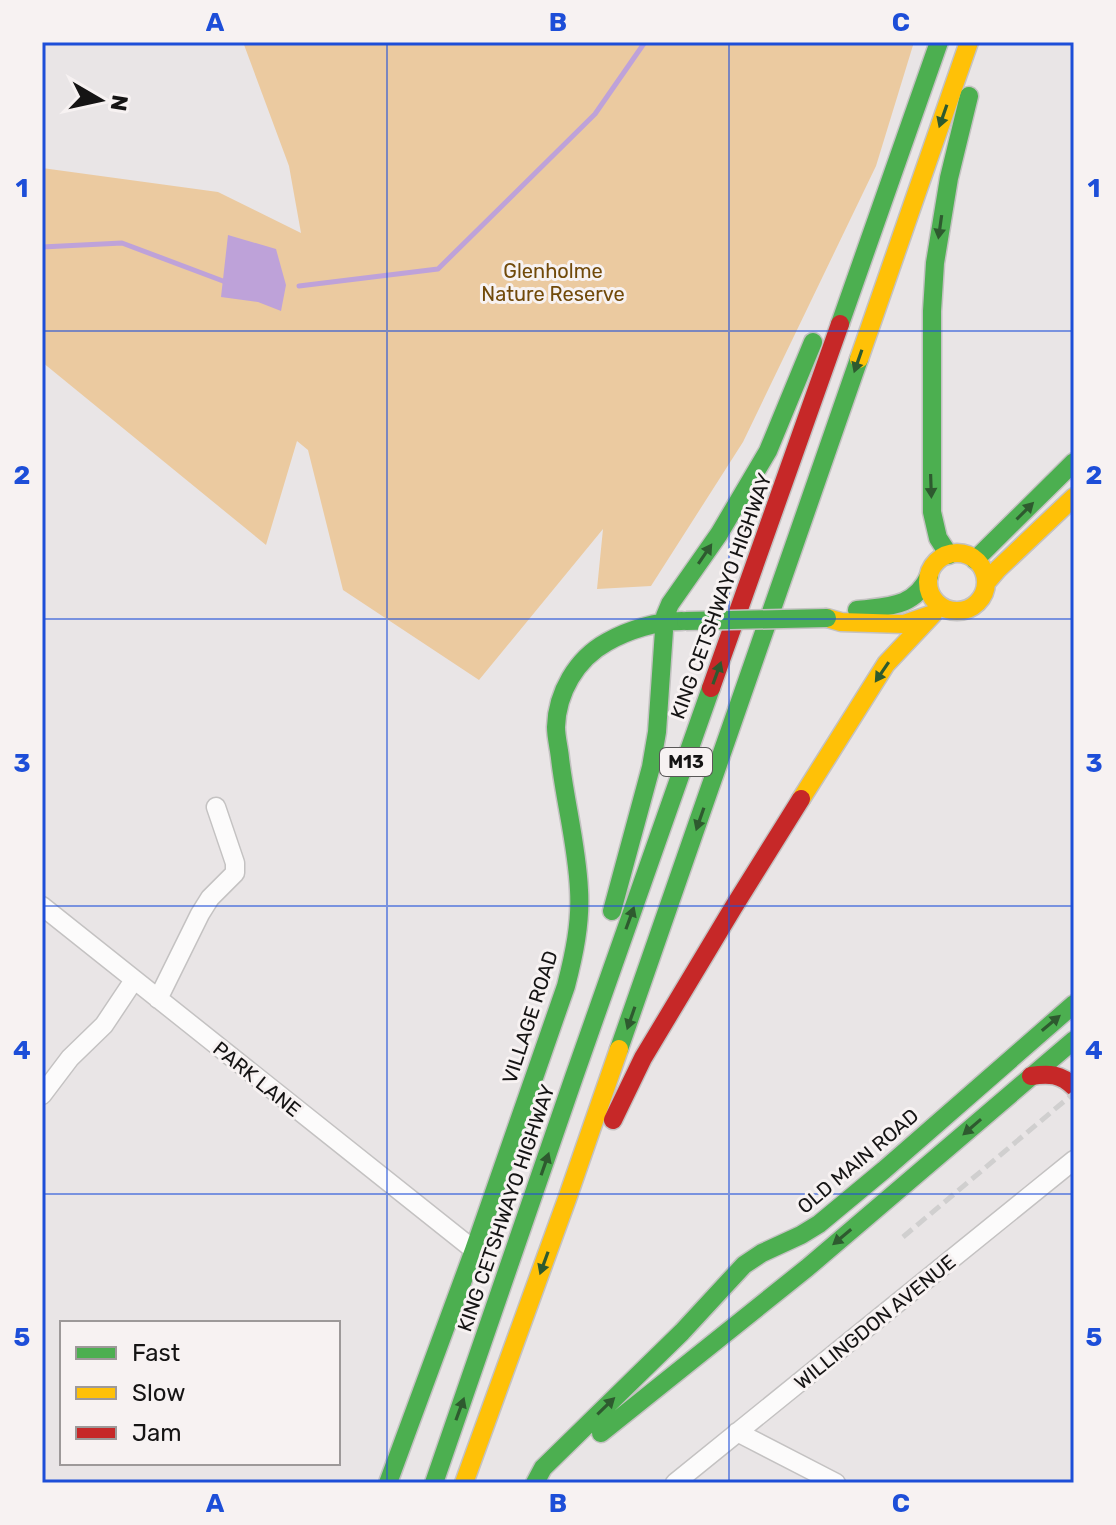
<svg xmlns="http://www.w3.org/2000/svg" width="1116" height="1525" font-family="Rubik,sans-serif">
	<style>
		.green { fill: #ebcaa0 }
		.water { fill: #bea2d9 }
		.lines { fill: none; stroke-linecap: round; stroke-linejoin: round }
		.stream { stroke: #bea2d9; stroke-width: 5 }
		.street-casing { stroke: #c4c2c2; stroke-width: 21 }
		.fast-casing { stroke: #c4c2c2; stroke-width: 21 }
		.slow-casing { stroke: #c4c2c2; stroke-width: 21 }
		.jam-casing { stroke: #c4c2c2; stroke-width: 21 }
		.street { stroke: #fcfbfb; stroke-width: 18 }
		.fast { stroke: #4caf50; stroke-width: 18 }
		.slow { stroke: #ffc107; stroke-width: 18 }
		.jam { stroke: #c62828; stroke-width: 18 }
		.rail { stroke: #d0cfcf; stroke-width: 5; stroke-dasharray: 12 6; stroke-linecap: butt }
		.fast-bridge-casing { stroke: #c4c2c2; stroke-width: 21; stroke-linecap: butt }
		.fast-bridge { stroke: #4caf50; stroke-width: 18 }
		.oneway { fill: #2e5a2f }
		.grid { fill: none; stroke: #1d4ed8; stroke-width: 2; stroke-opacity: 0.55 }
		.labels { text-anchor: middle; stroke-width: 6; stroke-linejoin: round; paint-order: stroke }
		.shield { fill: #f7f2f2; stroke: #595757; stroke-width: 2 }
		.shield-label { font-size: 18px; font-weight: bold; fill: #151414 }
		.park-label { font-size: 20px; fill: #714a0a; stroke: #f7f2f2 }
		.street-label { font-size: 20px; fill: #151414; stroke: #f7f2f2 }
		.neatline { fill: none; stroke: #1d4ed8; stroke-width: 3 }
		.grid-label { font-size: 26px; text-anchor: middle; font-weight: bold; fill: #1d4ed8 }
	</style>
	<rect width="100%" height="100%" fill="#e9e5e6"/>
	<path class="green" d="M243,42h671l-38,124 -133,276 -92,144 -54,3 6,-60 -124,151 -136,-90 -35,-140 -11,-9 -31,104 -224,-183v-194l176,24 83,41 -12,-67z"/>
	<path class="water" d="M228,235l48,14 10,36 -5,26 -23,-9 -37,-5z"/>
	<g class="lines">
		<path class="stream" d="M42,247l80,-4 101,38 6,1
			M299,286l139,-17 157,-155 50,-72"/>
		<defs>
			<path id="street" d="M42,906l432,344
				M158,999l42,-85 10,-16 25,-25v-10l-19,-56
				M42,1095l28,-37 34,-33 30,-45
				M737,1432l99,51
				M675,1483l399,-323"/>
			<path id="fast" d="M840,324l99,-282
				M949,555l-11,-17 -6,-26v-201l3,-48 14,-85 20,-82
				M975,560l99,-98
				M857,610c31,-4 57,-2 72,-34
				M612,911l39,-144 6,-35 8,-116 5,-12 49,-70 49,-83 45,-109
				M619,1049l240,-690
				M601,1433l206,-165 267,-228
				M388,1483l86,-233 92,-264c8,-31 15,-63 13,-96 -2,-45 -14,-88 -19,-132 -1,-10 -4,-21 -4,-31 1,-34 20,-68 51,-85 21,-12 50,-21 75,-21
				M434,1483l140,-406 137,-389
				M535,1483l8,-15 139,-136 62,-67 18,-12 39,-18 18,-11 65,-54 190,-166"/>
			<path id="slow" d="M859,359l110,-317
				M928 582a29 29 0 1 1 58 0a29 29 0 1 1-58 0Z
				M986,583l12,-14 76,-72
				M827,618l14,4 63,2 29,-10
				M801,799l85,-135 47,-50
				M464,1483l103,-284 52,-150"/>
			<path id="jam" d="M711,688l129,-364
				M1031,1076c18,-3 30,-2 43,11
				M613,1120l30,-62 90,-150 68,-109"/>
		</defs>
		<use href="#street" class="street-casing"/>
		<use href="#fast" class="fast-casing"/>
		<use href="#slow" class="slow-casing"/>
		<use href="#jam" class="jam-casing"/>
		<use href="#street" class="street"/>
		<use href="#fast" class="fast"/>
		<use href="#slow" class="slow"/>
		<use href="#jam" class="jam"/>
		<path class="rail" d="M903,1237l171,-144"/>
		<defs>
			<path id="fast-bridge" d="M686,621l141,-3"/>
		</defs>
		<use href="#fast-bridge" class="fast-bridge-casing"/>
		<use href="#fast-bridge" class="fast-bridge"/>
	</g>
	<defs><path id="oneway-solid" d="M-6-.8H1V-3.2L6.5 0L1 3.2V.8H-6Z" transform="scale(2)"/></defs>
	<g class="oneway">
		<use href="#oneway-solid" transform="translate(943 116) rotate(109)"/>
		<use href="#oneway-solid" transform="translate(940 227) rotate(98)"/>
		<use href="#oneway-solid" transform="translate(858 361) rotate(109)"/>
		<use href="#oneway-solid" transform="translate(931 486) rotate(88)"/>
		<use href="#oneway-solid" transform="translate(1025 511) rotate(-45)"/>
		<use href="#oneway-solid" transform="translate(705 554) rotate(-56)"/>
		<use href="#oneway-solid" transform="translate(882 672) rotate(124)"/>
		<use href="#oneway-solid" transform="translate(717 673) rotate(-70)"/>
		<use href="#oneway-solid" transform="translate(700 819) rotate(109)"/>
		<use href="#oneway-solid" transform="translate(630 918) rotate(-70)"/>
		<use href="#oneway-solid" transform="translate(631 1018) rotate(109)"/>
		<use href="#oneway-solid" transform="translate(1051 1023) rotate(-40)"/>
		<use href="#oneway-solid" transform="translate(972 1127) rotate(139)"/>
		<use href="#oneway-solid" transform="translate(545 1164) rotate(-71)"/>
		<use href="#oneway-solid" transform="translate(842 1237) rotate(140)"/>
		<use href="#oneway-solid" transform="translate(544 1263) rotate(110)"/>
		<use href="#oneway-solid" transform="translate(606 1406) rotate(-44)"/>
		<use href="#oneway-solid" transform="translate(460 1409) rotate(-70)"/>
	</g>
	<path class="grid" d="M387,42v1441M729,42v1441M42,331h1032M42,619h1032M42,906h1032M42,1194h1032"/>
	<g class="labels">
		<rect class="shield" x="660" y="748" width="52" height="28" rx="6"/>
		<g class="shield-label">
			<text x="686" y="768">M13</text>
		</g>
		<g class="park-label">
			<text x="553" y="278">Glenholme<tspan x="553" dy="23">Nature Reserve</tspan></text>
		</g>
		<g class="street-label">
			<text transform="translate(721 596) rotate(-70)" y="7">KING CETSHWAYO HIGHWAY</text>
			<text transform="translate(530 1017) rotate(-72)" y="7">VILLAGE ROAD</text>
			<text transform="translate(257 1079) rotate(39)" y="7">PARK LANE</text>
			<text transform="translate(858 1161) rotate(-40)" y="7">OLD MAIN ROAD</text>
			<text transform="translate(506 1208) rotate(-71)" y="7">KING CETSHWAYO HIGHWAY</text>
			<text transform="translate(875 1322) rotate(-39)" y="7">WILLINGDON AVENUE</text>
		</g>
	</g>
	<rect width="1116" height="1525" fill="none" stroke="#f7f2f2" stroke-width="88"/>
	<rect x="60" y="1321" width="280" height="144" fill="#f7f2f2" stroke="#9d9999" stroke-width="2"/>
	<rect x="76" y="1347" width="40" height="12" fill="#4caf50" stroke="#9d9999" stroke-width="2"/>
	<text x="132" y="1361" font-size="24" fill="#151414">Fast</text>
	<rect x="76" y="1387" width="40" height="12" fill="#ffc107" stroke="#9d9999" stroke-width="2"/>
	<text x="132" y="1401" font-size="24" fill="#151414">Slow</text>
	<rect x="76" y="1427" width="40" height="12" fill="#c62828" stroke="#9d9999" stroke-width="2"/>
	<text x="132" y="1441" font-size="24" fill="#151414">Jam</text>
	<g transform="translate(100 100) rotate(99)" stroke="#f7f2f2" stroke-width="6" paint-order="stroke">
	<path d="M0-6L14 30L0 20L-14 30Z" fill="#151414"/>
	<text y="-12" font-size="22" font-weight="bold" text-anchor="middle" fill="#151414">N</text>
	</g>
	<rect x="44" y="44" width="1028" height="1437" class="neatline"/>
	<g class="grid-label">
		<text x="215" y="31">A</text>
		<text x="558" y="31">B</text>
		<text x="901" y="31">C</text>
		<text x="22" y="197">1</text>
		<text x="1094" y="197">1</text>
		<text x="22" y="484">2</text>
		<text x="1094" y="484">2</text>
		<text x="22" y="772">3</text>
		<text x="1094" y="772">3</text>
		<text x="22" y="1059">4</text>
		<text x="1094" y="1059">4</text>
		<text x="22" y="1346">5</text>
		<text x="1094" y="1346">5</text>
		<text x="215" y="1512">A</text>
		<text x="558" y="1512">B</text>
		<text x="901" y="1512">C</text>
	</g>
</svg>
